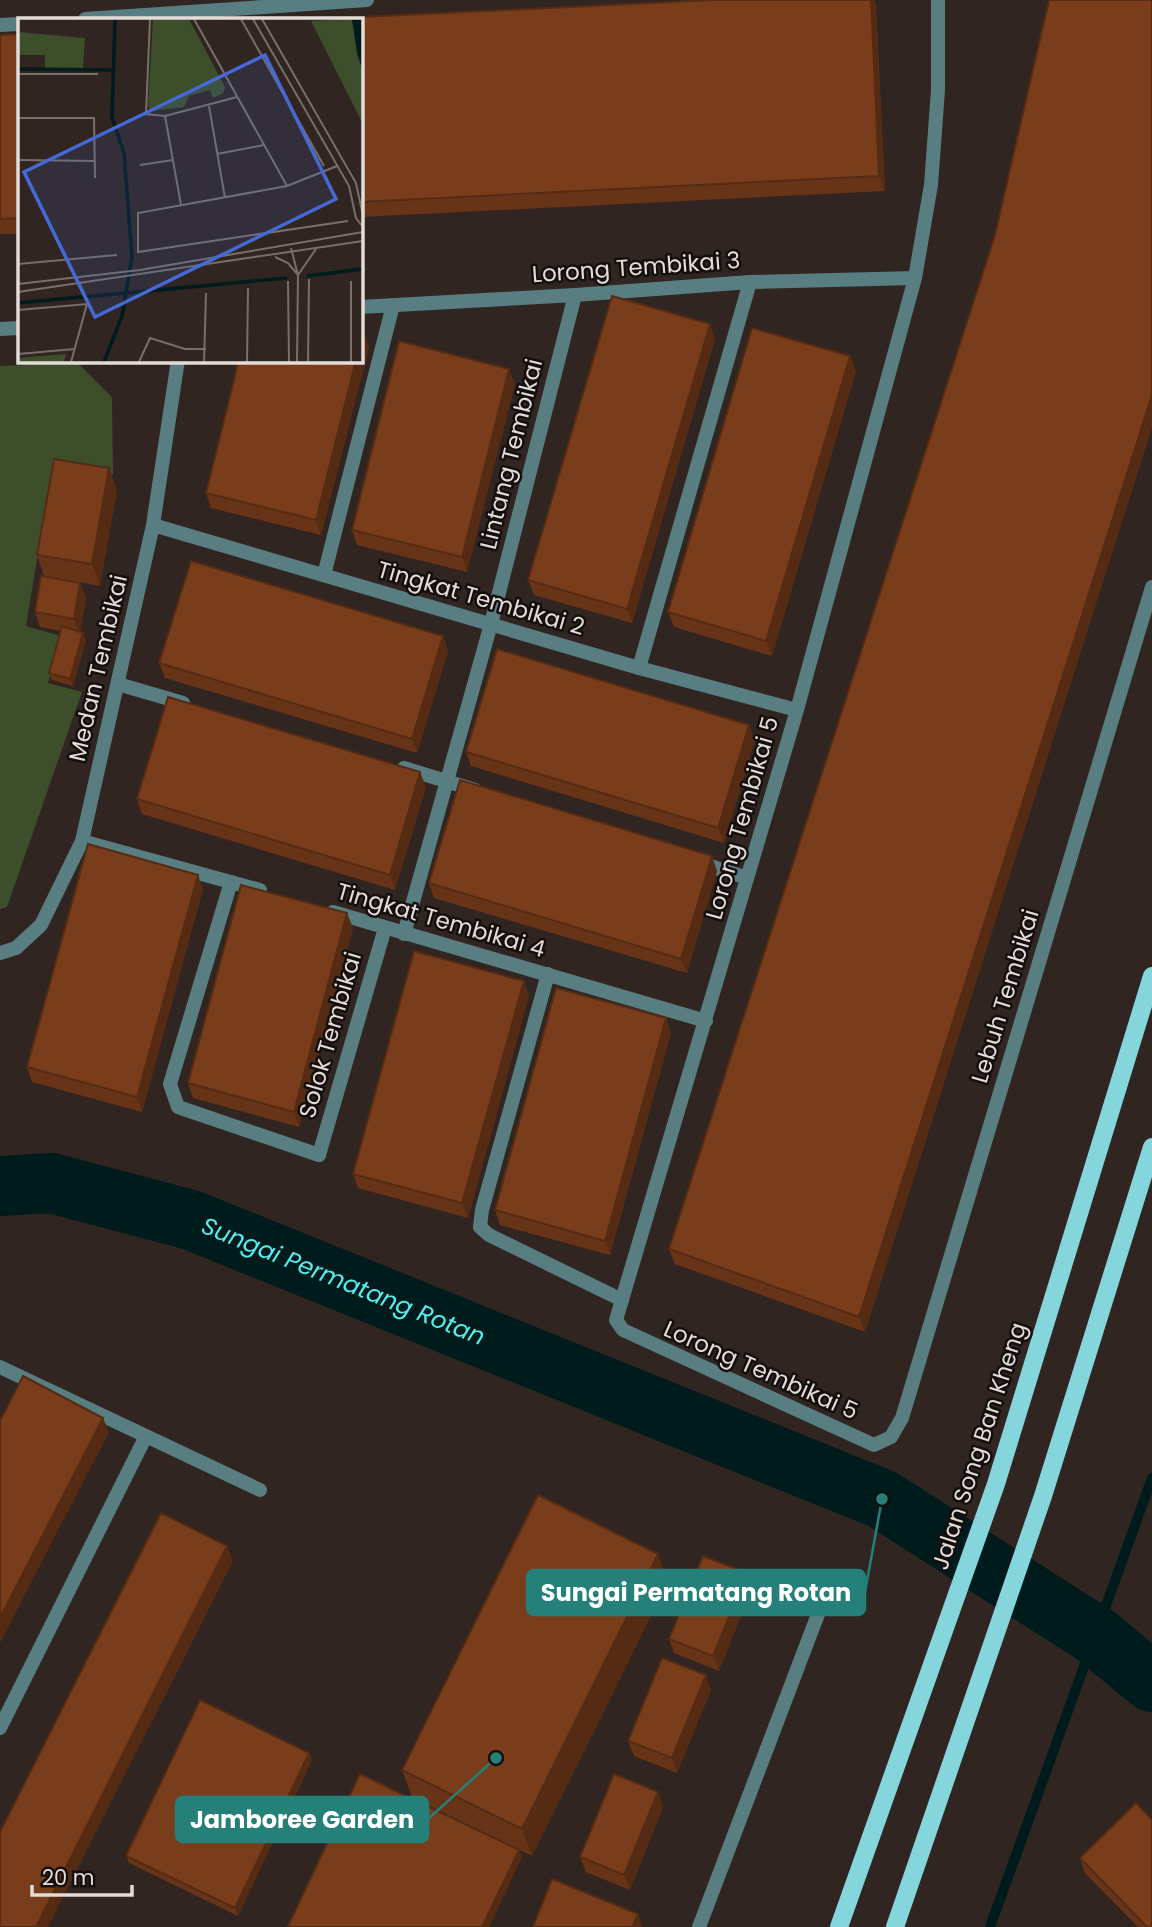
<svg xmlns="http://www.w3.org/2000/svg" width="1152" height="1927" font-family="Poppins,sans-serif">
	<style>
		.grass { fill: #3c4f2a }
		.lines { fill: none; stroke-linecap: round; stroke-linejoin: round }
		.stream { stroke: #001b1b; stroke-width: 10 }
		.river { stroke: #001b1b; stroke-width: 60 }
		.service { stroke: #587e81; stroke-width: 14 }
		.minor { stroke: #587e81; stroke-width: 14 }
		.primary { stroke: #84d6dc; stroke-width: 18 }
		.wall { fill: #683418 }
		.shaded-wall { fill: #552b14 }
		.building { fill: #793d1c; stroke: #552b14; stroke-width: 2 }
		.labels { text-anchor: middle; stroke-width: 5; stroke-linejoin: round; paint-order: stroke }
		.street-label { font-size: 23px; fill: #e4dcd9; stroke: #140f0d }
		.water-label { font-size: 24px; font-style: italic; fill: #57edee; stroke: #140f0d }
		.inset-river { fill: none; stroke: #001b1b; stroke-width: 3.5 }
		.inset-road { fill: none; stroke: #786e6a; stroke-width: 2 }
		.view { fill: #456ad8; fill-opacity: 0.15; stroke: #456ad8; stroke-width: 3.5 }
		.inset-edge { fill: none; stroke: #e4dcd9; stroke-width: 3.5 }
		.leader { fill: none; stroke: #248079; stroke-width: 2.5 }
		.callout-dot { fill: #248079; stroke: #140f0d; stroke-width: 2.5 }
		.callout { fill: #248079; stroke: #248079; stroke-width: 2.5 }
		.callout-label { font-size: 24px; text-anchor: middle; font-weight: bold; fill: #fff }
	</style>
	<rect width="100%" height="100%" fill="#302520"/>
	<path class="grass" d="M78,363l34,34 1,78 -61,-7 -26,158 35,10 -13,47 34,9 -75,215 -7,2v-543z"/>
	<g class="lines">
		<path class="stream" d="M990,1927l162,-449"/>
		<path class="river" id="s1" d="M0,1186l51,-3 140,37 691,279 213,136 57,47"/>
		<path class="service" d="M324,575l69,-270
			M639,668l111,-386
			M118,684l65,19
			M404,768l71,22
			M701,863l46,15
			M231,882l-61,202 8,23 141,48
			M404,934l87,-310
			M548,974l-66,236 -2,17 9,8 133,65"/>
		<path class="minor" d="M938,0v90l-7,95 -16,93 -118,432 -181,610 7,10 251,115 17,-8 11,-19 250,-831
			M85,19l282,-19
			M0,25l19,-1
			M360,307l215,-12 175,-13 165,-4
			M0,329l19,-1
			M153,525l486,143 158,42
			M491,624l84,-329
			M82,841l178,49
			M333,912l373,109
			M0,953l16,-5 25,-23 41,-84 71,-316 25,-165
			M319,1155l66,-227
			M0,1367l260,123
			M0,1728l146,-292
			M699,1927l129,-339"/>
		<path class="primary" d="M839,1927l157,-443 156,-508
			M895,1927l148,-431 109,-349"/>
	</g>
	<path class="wall" d="M712,0h162l2,7 9,184 -525,26v-198z
		M1152,0v427l-287,905 -190,-68 -6,-15z
		M19,34v200h-19v-199z
		M710,324l5,15 -83,284 -98,-28 -6,-15z
		M363,332l6,15 -48,188 -110,-27 -5,-15z
		M850,356l6,15 -84,285 -98,-29 -6,-15z
		M515,384l-48,188 -110,-27 -5,-15z
		M117,490l-17,96 -44,-8 24,5 6,15 -6,34 6,8 -13,46 -21,-6 -3,-7 12,-42 -21,-4 -5,-15 9,-36 -7,-21z
		M443,636l5,15 -31,102 -252,-75 -6,-15z
		M755,740l-31,103 -253,-77 -5,-14z
		M426,787l-31,103 -253,-76 -5,-15z
		M717,871l-30,102 -253,-75 -5,-15z
		M203,889l-61,223 -110,-30 -5,-15z
		M353,928l-54,199 -106,-29 -5,-15z
		M524,981l5,15 -61,222 -110,-30 -5,-14z
		M666,1018l5,15 -61,222 -110,-30 -5,-15z
		M668,1582l-136,274 -13,-6 3,7 -33,70h-201v-1l228,-77 -104,-52 -10,-27z
		M752,1588l-33,83 -45,-18 -5,-14z
		M711,1690l-34,83 -43,-17 -6,-15z
		M312,1760l-74,156 -109,-53 -3,-7z
		M663,1807l-33,83 -44,-18 -6,-15z
		M1080,1858l72,69h-14l-53,-54z"/>
	<path class="shaded-wall" d="M871,0h3l2,7 9,184 -6,-15z
		M710,324l5,15 -83,284 -5,-14z
		M363,332l6,15 -48,188 -5,-15 40,-160h4v-16z
		M850,356l6,15 -84,285 -6,-15z
		M509,369l6,15 -48,188 -5,-15z
		M1152,395v32l-287,905 -6,-15z
		M109,468l8,22 -17,96 -8,-22z
		M80,583l6,15 -7,36 -5,-15z
		M83,633l3,7 -13,46 -3,-7z
		M443,636l5,15 -31,102 -5,-14z
		M749,725l6,15 -31,103 -6,-15z
		M420,772l6,15 -31,103 -5,-15z
		M712,856l5,15 -30,102 -6,-14z
		M198,875l5,14 -61,223 -5,-15z
		M347,913l6,15 -54,199 -5,-15z
		M524,981l5,15 -61,222 -6,-15z
		M666,1018l5,15 -61,222 -5,-14z
		M103,1418l6,14 -109,211v-25z
		M227,1546l6,15 -185,366h-12z
		M658,1554l10,28 -136,274 -10,-27z
		M747,1573l5,15 -33,83 -6,-15z
		M706,1675l5,15 -34,83 -5,-15z
		M309,1753l3,7 -74,156 -3,-8z
		M658,1792l5,15 -33,83 -6,-15z
		M519,1850l3,7 -33,70h-7z
		M638,1914l4,13h-10z"/>
	<path class="building" d="M712,0h159l8,176 -519,26v-183h-40z
		M1049,0h103v395l-293,922 -190,-68 326,-1014z
		M19,34v184l-19,1v-184z
		M612,296l98,28 -83,285 -99,-29z
		M752,328l98,28 -84,285 -98,-29z
		M360,332h3l-3,12z
		M399,341l110,28 -47,188 -110,-27z
		M239,360h117l-40,160 -110,-27z
		M54,459l55,9 -17,96 -55,-9z
		M191,561l252,75 -31,103 -253,-76z
		M41,576l39,7 -6,36 -39,-7z
		M62,626l21,7 -13,46 -21,-6z
		M497,649l252,76 -31,103 -252,-76z
		M168,697l252,75 -30,103 -253,-76z
		M460,780l252,76 -31,103 -252,-76z
		M88,844l110,31 -61,222 -110,-30z
		M241,885l106,28 -53,199 -106,-29z
		M414,951l110,30 -62,222 -109,-29z
		M556,988l110,30 -61,223 -110,-31z
		M23,1376l80,42 -103,200v-197z
		M538,1495l120,59 -136,275 -120,-59z
		M161,1513l66,33 -191,381h-36v-95z
		M703,1556l44,17 -34,83 -44,-17z
		M662,1658l44,17 -34,83 -44,-17z
		M200,1700l109,53 -74,155 -109,-52z
		M360,1774l159,76 -37,77h-191l-3,-1z
		M614,1774l44,18 -34,83 -44,-18z
		M1136,1803l16,17v107h-5l-67,-69z
		M552,1879l86,35 -6,13h-99z"/>
	<g class="labels">
		<g class="street-label">
			<text transform="translate(636 267) rotate(-4)" y="8">Lorong Tembikai 3</text>
			<text transform="translate(511 454) rotate(-76)" y="8">Lintang Tembikai</text>
			<text transform="translate(481 598) rotate(16)" y="8">Tingkat Tembikai 2</text>
			<text transform="translate(98 668) rotate(-77)" y="8">Medan Tembikai</text>
			<text transform="translate(742 818) rotate(-74)" y="8">Lorong Tembikai 5</text>
			<text transform="translate(441 920) rotate(16)" y="8">Tingkat Tembikai 4</text>
			<text transform="translate(1005 996) rotate(-73)" y="8">Lebuh Tembikai</text>
			<text transform="translate(330 1035) rotate(-74)" y="8">Solok Tembikai</text>
			<text transform="translate(761 1370) rotate(24)" y="8">Lorong Tembikai 5</text>
			<text transform="translate(979 1446) rotate(-72)" y="8">Jalan Song Ban Kheng</text>
		</g>
		<g class="water-label">
			<text dy="8" stroke="none"><textPath href="#s1" startOffset="360">Sungai Permatang Rotan</textPath></text>
		</g>
	</g>
	<g transform="translate(18 18)">
		<rect width="345" height="345" fill="#302520"/>
		<path d="M135,1h36l36,68 -2,6 -10,5 -3,-8 -21,6 -5,11 -32,4 -4,-5z" fill="#3c4f2a"/>
		<path d="M334,1l11,53v52l-52,-103zM0,14l67,6 -2,31 -38,-1v-13h-27zM48,336l-2,8h-46v-4z" fill="#3c4f2a"/>
		<path d="M334,1h11v53l-6,-19z" fill="#001b1b"/>
		<path class="inset-river" d="M0,51l95,1M289,258l56,-7M0,285l269,-25M86,344l18,-46 10,-59 -8,-104 -12,-35 3,-99"/>
		<path class="inset-road" d="M132,1l-4,95 19,2 72,-19M176,1l93,167M223,1l83,147M235,1l96,167 7,32 7,9M244,1l94,164 7,33M0,56h80M191,88l16,92M147,98l16,89M0,100h76l1,60M199,136l47,-9M0,142l77,1M122,147l33,-5M319,148l-50,20 -149,27v39l210,-31M273,230l7,27 -1,87M257,239l13,6 10,12M0,246l99,-9M280,257l18,-26M270,263l1,81M0,266l122,-14 223,-38M0,274l345,-51M0,292l69,-6 -16,58M0,336l57,-5M121,344l11,-24 35,11h21M186,344l2,-69M229,344l1,-74M290,344l1,-83M333,344v-81"/>
		<path class="view" d="M247,37l71,144 -241,118 -71,-145z"/>
		<rect width="345" height="345" class="inset-edge"/>
	</g>
	<path class="leader" d="M882 1499L865 1592M496 1758L428 1819"/>
	<g class="callout-dot">
		<circle cx="882" cy="1499" r="7"/>
		<circle cx="496" cy="1758" r="7"/>
	</g>
	<g class="callout">
		<rect x="527" y="1570" width="338" height="45" rx="7"/>
		<rect x="176" y="1797" width="252" height="45" rx="7"/>
	</g>
	<g class="callout-label">
		<text x="696" y="1601">Sungai Permatang Rotan</text>
		<text x="302" y="1828">Jamboree Garden</text>
	</g>
	<path d="M32 1885v10h100v-10" fill="none" stroke="#e4dcd9" stroke-width="3.5"/>
	<text x="42" y="1885" font-size="21" fill="#e4dcd9" stroke="#140f0d" stroke-width="5" paint-order="stroke">20 m</text>
</svg>
